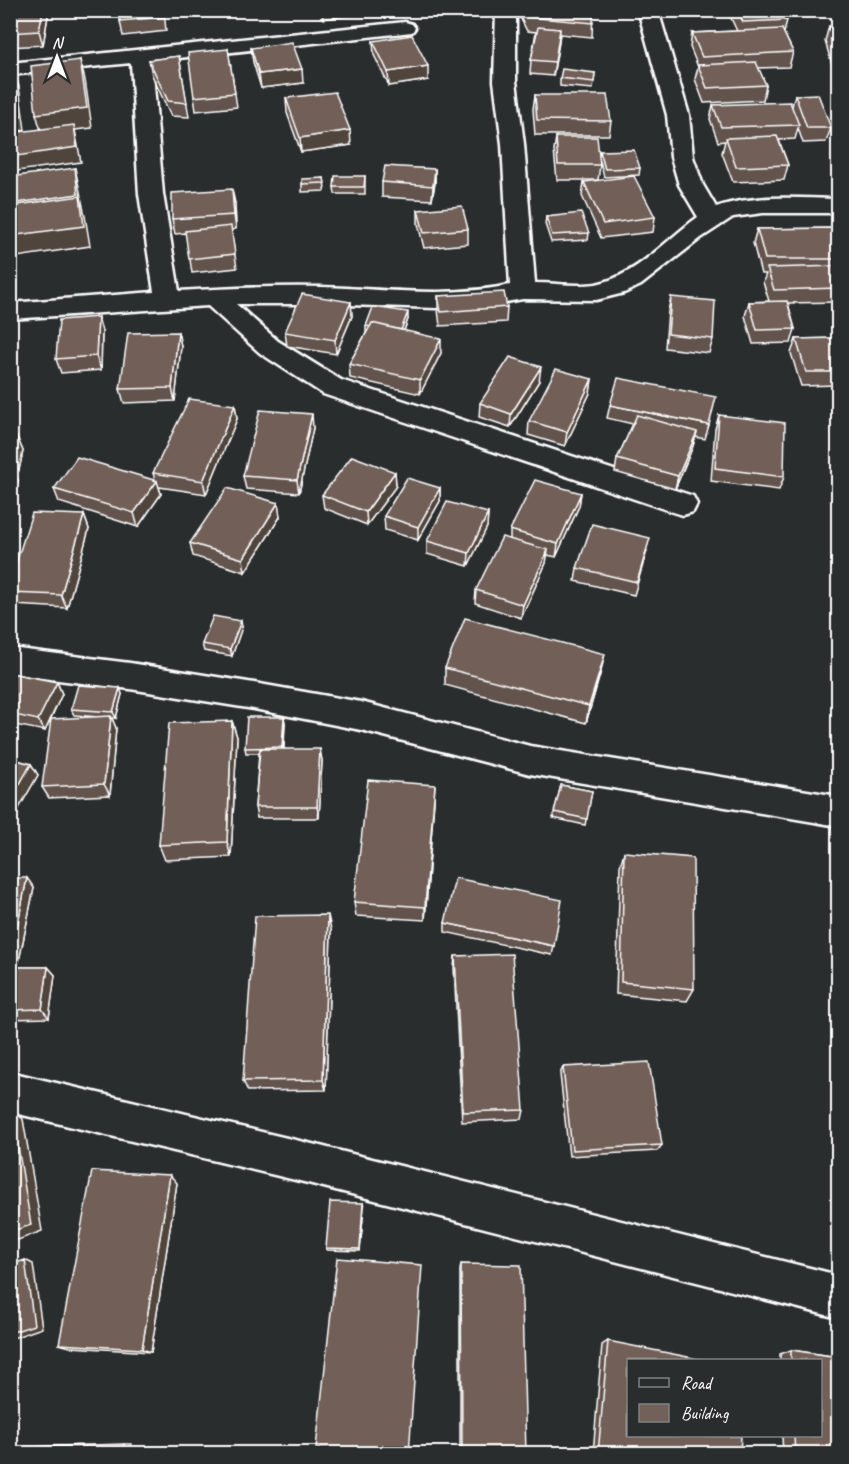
<svg xmlns="http://www.w3.org/2000/svg" width="849" height="1464" font-family="Caveat,sans-serif">
	<style>
		.lines { fill: none; stroke-linecap: round; stroke-linejoin: round }
		.street-casing { stroke: #fff; stroke-width: 5 }
		.street { fill: #2a2d2e; fill-rule: evenodd }
		.wall { fill: #62534d; stroke: #fff; stroke-width: 1.5 }
		.shaded-wall { fill: #50443e; stroke: #fff; stroke-width: 1.5 }
		.building { fill: #726159; stroke: #fff; stroke-width: 1.5 }
	</style>
	<rect width="100%" height="100%" fill="#2a2d2e"/>
	<filter id="ink" filterUnits="userSpaceOnUse"><feTurbulence type="fractalNoise" baseFrequency=".0167" numOctaves="2"/><feDisplacementMap in="SourceGraphic" scale="12" xChannelSelector="R" yChannelSelector="G"/><feConvolveMatrix kernelMatrix="1 2 1 2 8 2 1 2 1" color-interpolation-filters="sRGB"/></filter>
	<g filter="url(#ink)">
		<g class="lines">
			<defs>
				<path id="street" d="M496,10h20v71l8,63 11,139c20,0 41,4 61,1 39,-7 71,-45 102,-67l-19,-32 -8,-28 -4,-42 -29,-105h20l31,105 4,42 10,28 13,22c39,-13 82,-9 122,-8v14h-75l-30,4 -32,21 -60,47 -17,8 -28,7 -73,-1 -40,7 -47,2 -117,-4h-83l42,37 63,39 352,116 4,8 -4,8 -10,3 -10,-3 -350,-118 -63,-41 -52,-47 -198,13v-16l144,-11 -15,-98 -8,-131 -121,12v-12l395,-41 7,2 3,4 -3,4 -260,29 11,133 16,97c47,-3 95,-5 143,-4 62,2 126,11 188,-2l-8,-141 -8,-63z
					M10,648l120,15 124,20 107,19 169,44 308,50v30l-308,-52 -169,-44 -107,-21 -124,-20 -120,-15z
					M10,1072l298,71 530,132v43l-530,-135 -298,-71z"/>
			</defs>
			<use href="#street" class="street-casing"/>
			<use href="#street" class="street"/>
		</g>
		<path class="wall" d="M10,10h39l-6,35 -33,2z
			M164,10l2,21 -43,5 -3,-15z
			M520,10h73l-1,27 -32,-3 -7,42 -23,-2 1,-14 5,-28 -9,-1 -7,-14z
			M730,10h7l50,10 -3,13 9,19 -4,15 -31,1 8,17 -3,15 -59,3 -9,-24 3,-12 -8,-20 2,-14 45,-2 -8,-17z
			M829,26l9,1v41h-5l-8,-27z
			M373,41l55,39 -39,6 -15,-31z
			M251,48l52,35 -42,5 -8,-26z
			M228,49l9,58 -41,4 -2,-14z
			M179,56l10,61 -18,-1 -19,-41 -3,-15z
			M595,73l-2,16 -33,-3v-8z
			M535,95l76,26 -2,14h-74l-2,-26z
			M795,95l36,33 -5,14 -23,1 -5,-15 -3,11 -16,1 9,25 -4,15 -51,2 -11,-29 3,-12 -7,1 -8,-23 3,-14 79,1z
			M286,98l65,47 -50,7 -14,-39z
			M556,137l43,20 1,-6 40,17 -1,7 -35,2 -4,-16v4l-2,15h-41l-3,-29z
			M435,169v14l-3,17 -50,-3v-15z
			M365,176v18h-30l-1,-7z
			M324,178l1,13 -23,1v-8z
			M584,182l71,35 -2,15 -52,6 -19,-42z
			M235,203l1,26 -5,1 6,38 -45,5 -6,-40 -11,1 -3,-15z
			M418,210l50,19v15l-44,4 -6,-24z
			M546,217l43,16 -1,7 -37,2 -6,-18z
			M838,228v74l-50,1 7,26 -4,14 -38,1 -8,-28 4,-14 20,-1 -6,-19 3,-8h-5l-8,-31 4,-14z
			M438,296l69,11 -1,15 -66,4 -2,-16z
			M671,297l42,42 -4,14 -44,-5 3,-37z
			M351,302l1,14 -16,38 -49,-8 -2,-14z
			M408,319l-4,12 37,22 -21,41 -70,-16 -1,-14 17,-31v-7z
			M102,331l-1,39 -40,3 -5,-14z
			M178,332l3,14 -6,55 -51,2 -4,-14z
			M838,338v47l-37,1 -10,-33 5,-14z
			M592,379l-2,14 -25,53 -37,-11 1,-14z
			M539,381l-29,46 -31,-10 1,-14z
			M235,405l2,14 -31,75 -47,-7 2,7 -23,33 -79,-25 -5,-13 101,-9 -2,-7z
			M610,405l99,20 -4,14 -10,-2 -2,9 -18,43 -60,-17 2,-13 16,-35 -26,-6z
			M719,415l65,62 -5,13 -68,-9 4,-52z
			M313,428l-14,65 -53,-4 -3,-13z
			M10,437h7l6,14 -4,19h-5l4,10 -6,28h-2z
			M395,472l1,14 -29,39 -43,-17 -2,-13z
			M440,488v13l-22,39 -33,-10 -1,-14z
			M581,493l-2,13 -23,51 -9,-2 -1,8 -25,55 -46,-15 1,-13 34,-51v-9z
			M278,503l2,14 -35,55 -52,-16 -3,-13z
			M488,513l-1,14 -19,39 -41,-12v-13z
			M84,515l5,14 -22,79 -54,-3 -3,-6v-17z
			M647,551l-13,44 -59,-14 2,-13z
			M242,627l-10,29 -28,-5 -2,-7z
			M445,668l156,3 -15,52 -141,-38z
			M10,673l47,9 5,12 -17,37 -35,-7z
			M122,694l-6,24h-4l4,10 -6,67 -61,3 -7,-11 55,-70 -23,-2 -3,-6z
			M284,717l1,6 -1,26 38,11 -3,58h-62l-2,-11 4,-54h-13l-1,-5z
			M232,721l5,16 -6,120 -66,3 -6,-15z
			M10,758l21,6 7,11 -23,40 -5,-1z
			M561,785l31,6 -7,34 -32,-7z
			M434,800l-9,120 -69,-4 -2,-14z
			M624,852l70,137 -7,12 -71,-7 4,-128z
			M10,878l24,10 -15,73h-9z
			M445,923l109,23 -2,9 -107,-23z
			M331,929l-5,161 -78,1 -5,-10z
			M455,956l69,154 -2,9 -60,3 -8,-154z
			M10,967h38l7,8 -6,43 -39,1z
			M563,1067l99,78 -5,6 -88,5 -9,-82z
			M177,1183l-26,169 -81,-5 -11,-3z
			M363,1203l1,3 -4,45 -33,-1 -1,-2z
			M461,1264l65,190h-66v-184z
			M608,1341l132,113h-147l9,-109z
			M791,1350l47,7v97h-55l-1,-18h38v-76h-40v-6z"/>
		<path class="shaded-wall" d="M43,10h6l-6,35 -4,-14z
			M322,10h39v4l-38,5z
			M560,29l-1,14 -6,33 2,-14z
			M80,60l5,20 7,48 -17,2 6,32 -71,10v-15l32,-23 -6,-20z
			M428,66v14l-39,6 -1,-14z
			M302,69l1,14 -42,5 -2,-14z
			M15,73l4,14 6,43 -15,2v-15z
			M350,130l1,15 -50,7 -1,-14z
			M75,168l10,48 5,30 -80,12v-54z
			M435,169v14l-3,17 1,-14z
			M232,189l3,14 1,26 -2,-14z
			M351,302l1,14 -16,38 -1,-14z
			M408,312v7l-7,20 -1,-7z
			M98,317l4,14 -1,39 -5,-14z
			M178,332l3,14 -6,55 -3,-13z
			M441,339v14l-21,41v-14z
			M541,367l-2,14 -29,46 1,-13z
			M592,379l-2,14 -25,53 2,-14z
			M235,405l2,14 -31,75 -3,-13z
			M312,414l1,14 -14,65 -2,-13z
			M697,432l-4,14 -18,43 3,-13z
			M17,437l6,14 -4,19 -5,-14z
			M12,466l6,14 -6,28 -2,-4v-29z
			M395,472l1,14 -29,39 -1,-13z
			M157,481l4,13 -23,33 -4,-14z
			M440,488v13l-22,39v-13z
			M581,493l-2,13 -23,51 2,-13z
			M278,503l2,14 -35,55 -2,-13z
			M488,513l-1,14 -19,39 1,-13z
			M84,515l5,14 -22,79 -6,-13z
			M548,550l-2,13 -25,55 2,-13z
			M241,621l1,6 -10,29 -2,-7z
			M605,654l-4,17 -15,52 3,-17z
			M57,682l5,12 -17,37 -7,-11z
			M120,688l2,6 -6,24 -3,-6z
			M111,716l5,12 -6,67 -6,-11z
			M284,717l1,6 -2,30 -1,-6z
			M232,721l5,16 -6,120 -4,-15z
			M320,749l2,11 -3,58 -2,-11z
			M31,764l7,11 -23,40 -5,-7v-7z
			M435,785l-1,15 -9,120v-13z
			M27,878l7,10 -15,73 -7,-9z
			M328,915l3,14 -5,161 -3,-10z
			M48,967l7,8 -6,43 -7,-9z
			M12,1110l11,9 19,112 -32,12z
			M170,1175l7,8 -26,169 -9,-3z
			M363,1203l1,3 -4,45v-2z
			M25,1260l8,4 9,64 -32,11v-6z
			M124,1444h7l-1,10h-7z"/>
		<path class="building" d="M10,10h33l-4,21 -29,2z
			M119,10h44l1,7 -44,4z
			M525,10h68v13l-65,-6z
			M737,10h45l5,10 -44,2z
			M829,26l9,1v27h-1z
			M538,27l22,2 -5,33 -24,-2z
			M782,29l11,23 -91,5 -10,-24z
			M412,35l16,31 -40,6 -15,-31z
			M292,42l10,27 -43,5 -8,-26z
			M228,49l7,44 -41,4 -6,-44z
			M179,56l8,47 -19,-2 -19,-41z
			M80,60l7,48 -51,6 -5,-48z
			M756,62l10,23 -59,3 -9,-23z
			M562,69l33,4 -1,9 -34,-4z
			M10,73h5l6,43 -11,1z
			M335,92l15,38 -50,8 -14,-40z
			M818,94l13,34h-24l-12,-33z
			M535,95h72l4,26 -74,-1z
			M790,102l9,23 -78,2 -8,-22z
			M74,125l3,22 -67,10v-24z
			M777,136l11,29 -52,2 -10,-29z
			M556,137h41l3,28h-42z
			M634,150l6,18 -35,1 -5,-18z
			M385,166l50,3 -2,17 -51,-4z
			M75,168l3,26 -68,10v-27z
			M335,176h30l-1,11h-30z
			M634,176l21,41 -52,7 -19,-42z
			M324,178l1,5 -23,1v-5z
			M232,189l2,26 -62,4v-26z
			M80,196l4,30 -74,10v-30z
			M462,206l6,23 -44,4 -6,-23z
			M581,213l8,20 -37,2 -6,-18z
			M231,226l4,28 -46,5 -4,-28z
			M838,228v31h-73l-8,-30z
			M838,266v22l-64,2 -7,-22z
			M504,292l3,15 -66,5 -3,-16z
			M302,294l49,8 -16,38 -50,-8z
			M671,297l44,4 -2,38 -45,-5z
			M787,301l8,28 -38,1 -8,-28z
			M373,307l35,5 -7,18 -29,-7 -2,4 -4,-1z
			M98,317l-2,39 -40,3 3,-39z
			M372,323l69,16 -21,41 -71,-16z
			M178,332l-6,56 -52,1 8,-56z
			M838,338v34h-32l-10,-33z
			M510,357l31,10 -30,47 -31,-11z
			M556,369l36,10 -25,53 -38,-11z
			M618,378l98,19 -7,28 -99,-20z
			M189,399l46,6 -32,76 -50,-8z
			M260,410l52,4 -15,66 -54,-4z
			M637,415l60,17 -19,44 -61,-17z
			M719,415l66,8 -1,54 -69,-9z
			M10,437h7l-3,19h-4z
			M352,456l43,16 -29,40 -44,-17z
			M77,457l80,24 -23,32 -80,-24z
			M407,478l33,10 -22,39 -34,-11z
			M535,480l46,13 -23,51 -48,-14z
			M227,488l51,15 -35,56 -53,-16z
			M447,502l41,11 -19,40 -42,-12z
			M32,513l52,2 -23,80 -51,-2v-11z
			M592,524l58,14 -13,44 -60,-14z
			M502,537l46,13 -25,55 -47,-15z
			M213,616l28,5 -11,28 -28,-5z
			M465,618l140,36 -16,52 -144,-38z
			M10,673l47,9 -19,38 -28,-6z
			M78,685l42,3 -7,24 -42,-3z
			M111,716l-7,68 -62,3 9,-68z
			M247,717h37l-2,30 -37,1z
			M232,721l-5,121 -68,3 10,-122z
			M260,749h60l-3,58h-62z
			M10,758l21,6 -21,37z
			M368,780l67,5 -10,122 -71,-5z
			M561,785l31,6 -5,28 -33,-7z
			M624,852l69,6 1,131 -73,-7z
			M10,878h17l-15,74h-2z
			M455,878l107,22 -8,46 -109,-23z
			M328,915l-5,165 -80,1 12,-165z
			M512,954l12,156 -61,2 -8,-156z
			M10,967h38l-6,42 -32,1z
			M649,1062l13,83 -90,5 -9,-83z
			M12,1110l19,115 -21,7v-121z
			M92,1171l78,4 -28,174 -83,-5z
			M330,1202l33,1 -3,46 -34,-1z
			M337,1258l85,7 -13,189h-23l-70,-6z
			M25,1260l9,65 -24,8v-68z
			M461,1264l60,1 5,189h-64z
			M608,1341l95,19h-75v76h113l-1,18h-142z
			M791,1350l47,7v97h-43l-1,-18h26v-76h-29z
			M124,1444l-1,10h-98l1,-7z"/>
	</g>
	<rect width="849" height="1464" fill="none" stroke="#2a2d2e" stroke-width="36"/>
	<rect x="18" y="18" width="813" height="1428" fill="none" stroke="#fff" stroke-width="2" filter="url(#ink)"/>
	<rect x="627" y="1359" width="195" height="78" fill="#2a2d2e" stroke="#7f8182" stroke-width="1.5"/>
	<rect x="639" y="1378" width="30" height="9" fill="#2a2d2e" stroke="#7f8182" stroke-width="1.5"/>
	<text x="681" y="1389" font-size="18" fill="#ffffff">Road</text>
	<rect x="639" y="1404" width="30" height="18" fill="#726159" stroke="#7f8182" stroke-width="1.5"/>
	<text x="681" y="1419" font-size="18" fill="#ffffff">Building</text>
	<g transform="translate(57 57)" stroke="#2a2d2e" stroke-width="4.5" paint-order="stroke">
	<path d="M0-4.5L10 22L0 15L-10 22Z" fill="#ffffff"/>
	<text y="-9" font-size="16" font-weight="bold" text-anchor="middle" fill="#ffffff">N</text>
	</g>
</svg>
